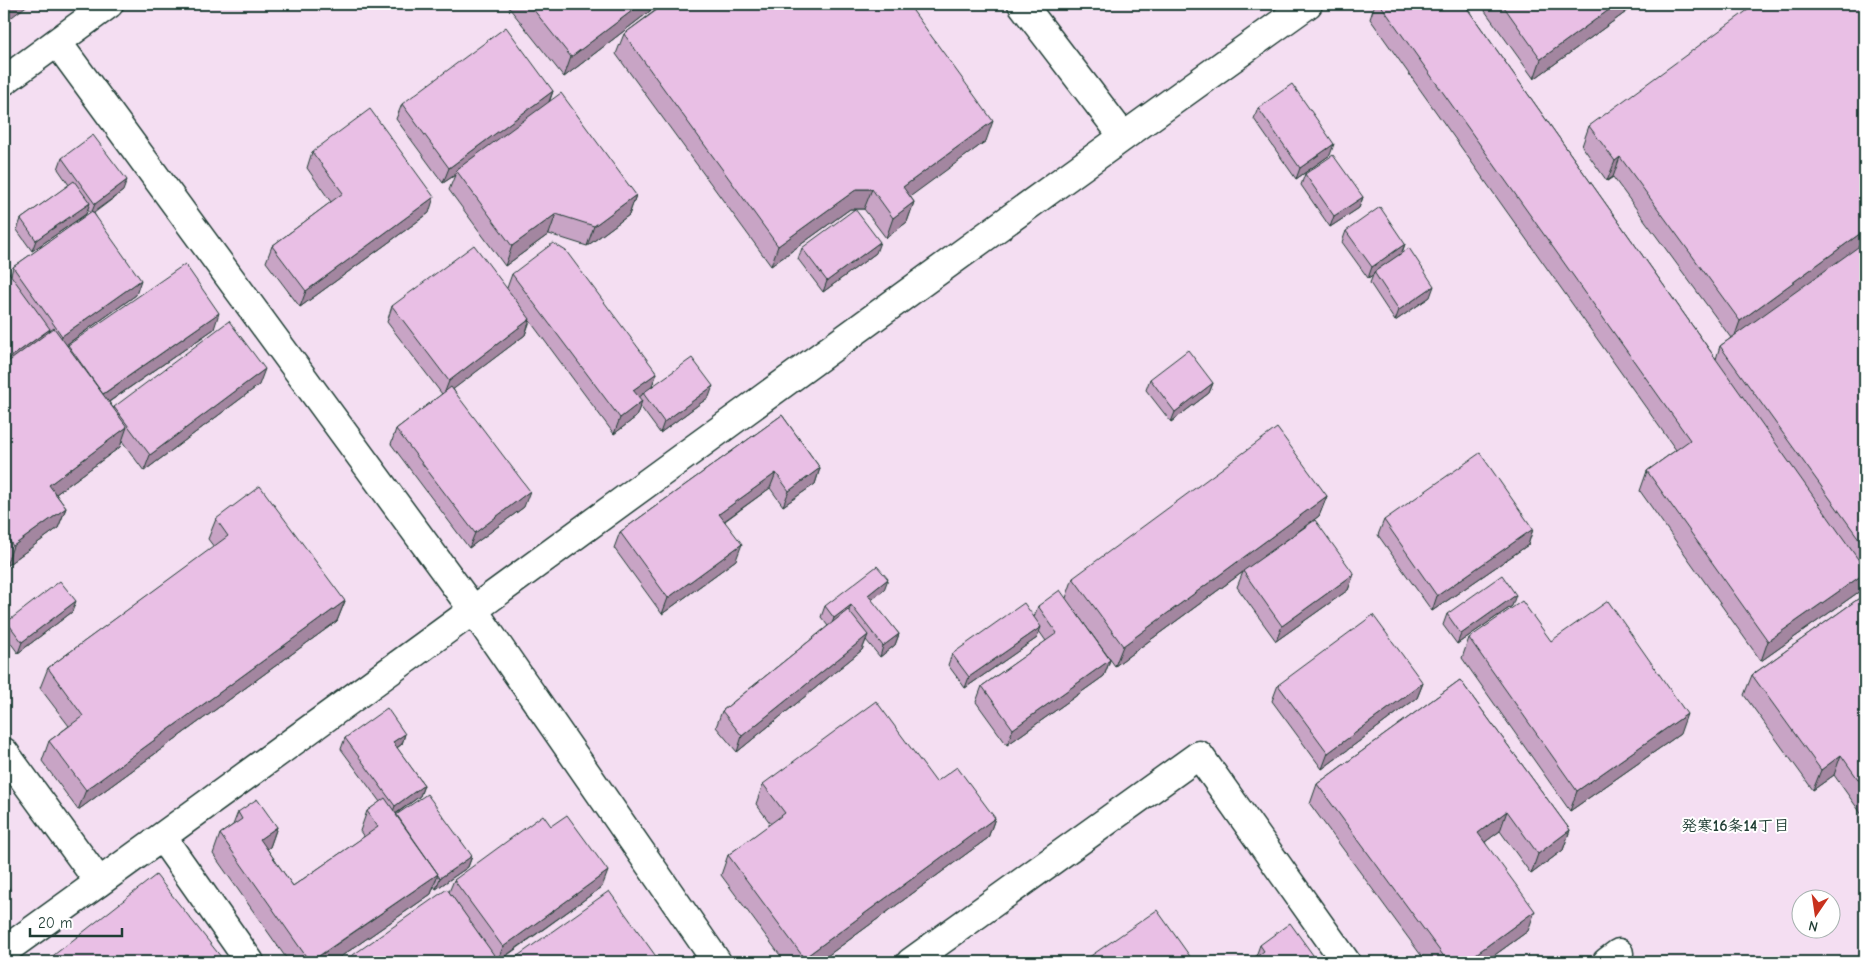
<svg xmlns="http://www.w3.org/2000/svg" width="1869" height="966" font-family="'Comic Neue','Klee One',sans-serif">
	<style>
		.built { fill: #f4def2; fill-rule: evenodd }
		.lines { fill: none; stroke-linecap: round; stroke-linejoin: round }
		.minor-casing { stroke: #1f3d34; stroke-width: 31 }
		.minor { stroke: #fff; stroke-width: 28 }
		.wall { fill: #c8a4c5; stroke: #1f3d34 }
		.shaded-wall { fill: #a386a0; stroke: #1f3d34 }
		.building { fill: #e9bfe5; stroke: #1f3d34 }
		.labels { text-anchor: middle; stroke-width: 4; stroke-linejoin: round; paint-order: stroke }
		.neighbourhood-label { font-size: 16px; font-weight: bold; fill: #1f3d34; stroke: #fff }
	</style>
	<rect width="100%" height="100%" fill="#f8ecf7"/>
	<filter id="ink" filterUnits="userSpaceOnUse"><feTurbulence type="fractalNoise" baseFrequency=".02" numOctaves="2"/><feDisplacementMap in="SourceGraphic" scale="10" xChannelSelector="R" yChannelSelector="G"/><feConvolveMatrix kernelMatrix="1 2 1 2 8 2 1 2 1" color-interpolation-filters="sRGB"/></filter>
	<g filter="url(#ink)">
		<path class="built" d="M4,4h1861v958h-1861zM1802,898h30v30h-30z"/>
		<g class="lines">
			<defs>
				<path id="minor" d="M1022,4l101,132
					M57,42l417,569 243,351
					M4,81l105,-77
					M4,752l95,130
					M162,837l88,125
					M4,951c436,-314 867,-635 1304,-947
					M911,962l288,-207 147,207
					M1607,962l12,-9"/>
			</defs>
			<use href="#minor" class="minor-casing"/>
			<use href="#minor" class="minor"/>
		</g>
		<path class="wall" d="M506,4h402l78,137 -76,55 4,6 -7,20 -21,16 -22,-29h-14l-79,57 -155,-212 8,-20 32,-24 -4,-5 -2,6 -86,66z
			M1375,4h89l252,355 4,-13 11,-8 -118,-161 -6,4 -25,-35 7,-20 276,-111v563v-1l-5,14 -99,70 -121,-170 7,-20 29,-21 -306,-431z
			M1488,4h149l-103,75 -49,-68z
			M553,91l-4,12 87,92 -7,20 -42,31 -38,-12 -44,32 -56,-76 6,-15 -12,8 -47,-64 6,-15z
			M1258,108l72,47 -34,24 -42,-60z
			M312,152l117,61 -129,94 -34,-45 6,-16 59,-44 -24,-34z
			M62,158l61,33 -29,22 42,82 -70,50 1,1 1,-1 146,-16 -105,73 5,7v-2l145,-22 -115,86 -22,-30 -2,6 -64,47 10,14 -8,20 -52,38 -2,-3v-291l7,3 2,-8 77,-54 -3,-4 -1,5 -54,37 -15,-21 4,-11 48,-34 -11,-16z
			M1305,174l58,23 -4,11 -29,19 -29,-42z
			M1346,231l59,13 -3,9 28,44 -35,24 -25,-38 3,-8 -5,3 -26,-36z
			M802,248l74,5 -53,39 -25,-33z
			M512,274l145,99 -5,14 57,10 -49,36 -20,-27 -4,11 -22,17 -84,-113 -5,14 -72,54 71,118 -55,41 -78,-104 5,-15 46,-35 -55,-72 5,-16 115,-18z
			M1150,379l63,4 -4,10 -38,29 -25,-32z
			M782,415l38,53 -5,16 -32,22 -13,-18 -45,33 11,39 -74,54 -48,-66 6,-16z
			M1327,496l-8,20 -26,19 61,39 -6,16 -72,51 -39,-54 6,-15 -128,94 -41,-56 36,50 -6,16 -97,69 -31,-43 6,-16 64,-45 -7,-10 -2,7 -72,50 -17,-23 4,-11 82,-37 4,-11 28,-8 7,-20z
			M216,519l129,82 -8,20 -259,189 -36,-49 7,-20 20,-15 -29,-38 8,-20 166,-121 -6,-8z
			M1384,520l149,9 -5,16 -96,66 -54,-76z
			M884,590l-13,10 28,34 -4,11 -15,12 -14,-17 -4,10 -125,102 -21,-25 6,-16 106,-85 -7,-9 4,-11z
			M1865,594v225l-31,-44 -21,15 -69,-95 8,-20z
			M1512,606l-55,38 -14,-19 4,-11z
			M72,612l-54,41 -14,-19v-4l3,-8z
			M1469,638l82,3 129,93 -110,77 -108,-153z
			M1460,680l110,150 -7,20 -32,24 -31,-43 -15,11 43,89 -43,31h-59l-116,-158 7,-20z
			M1423,683l-6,15 -95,71 -50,-68 6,-16z
			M405,734l-3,10 -5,4 27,37 -4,11 -24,18 76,42 -4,11 -32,22 -2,-3 -3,8 -98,68h-44l-76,-108 7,-20 13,-9 5,-13 39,15 -7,20 -3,2 26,37 71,-49 -4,-6 7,-20 13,-9 -39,-53 4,-11z
			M936,782l59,36 -7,20 -169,124h-34l-64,-87 7,-20 43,-31 -15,-20 7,-20z
			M551,826l51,61 -104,75 -49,-70 5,-12z
			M1260,945l58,17 -63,-3z"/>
		<path class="shaded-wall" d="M14,4h15l-25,19v-11z
			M641,4h11l-2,7 -86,66 7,-20z
			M1617,4h20l-103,75 7,-20z
			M553,91l-6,16 -91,63 -1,5 -12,8 6,-15z
			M993,121l-7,20 -90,66 7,-20z
			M1334,144l-4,11 -34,24 4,-11z
			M1620,157l-7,20 -6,4 8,-20z
			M127,180l-4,11 -32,23 4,-10z
			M857,189h15l-8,20h-14l-79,57 7,-20z
			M636,195l-7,20 -42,31 7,-20z
			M434,197l-5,16 -129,94 6,-16z
			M1363,197l-4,11 -29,19 4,-11z
			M914,202l-7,20 -21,16 7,-20z
			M90,203l-4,11 -54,37 4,-11z
			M556,214l-7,20 -44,32 7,-20z
			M1865,230v14l-132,97 7,-20z
			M880,242l-4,11 -53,39 4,-11z
			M1405,244l-4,10 -27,18 -1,3 -5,3 4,-11z
			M141,280l-5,15 -80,57 6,-16z
			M1434,286l-4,11 -35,24 4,-11z
			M219,313l-5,16 -117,81 5,-15z
			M530,319l-5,16 -82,62 6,-16z
			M50,329l-5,15 -38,23 -3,-2v2v-5z
			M265,369l-6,16 -115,86 6,-16z
			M657,373l-6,15 -8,5 -1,2 -15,11 6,-16z
			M1213,383l-4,10 -38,29 4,-10z
			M713,386l-4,11 -49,36 4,-11z
			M642,401l-6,16 -22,17 6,-16z
			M127,427l-7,20 -79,58 8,-20z
			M820,468l-5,16 -32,22 6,-15z
			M776,473l-6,15 -57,41 6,-15z
			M530,491l-6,16 -55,41 6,-15z
			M1327,496l-8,20 -204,150 8,-20z
			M66,508l-8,20 -52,38 7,-20z
			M1533,529l-5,16 -96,66 5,-15z
			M742,544l-6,16 -74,54 6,-16z
			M1865,573v3l-5,15 -99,70 7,-20z
			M1354,574l-6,16 -72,51 6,-15z
			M888,579l-4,11 -20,16 4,-11z
			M1516,595l-4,11 -55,38 4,-10z
			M76,601l-4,11 -54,41 4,-11z
			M345,601l-8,20 -259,189 8,-20z
			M851,605l-4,11 -17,13 4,-11z
			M1041,627l-4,11 -72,50 4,-11z
			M899,634l-4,11 -15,12 3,-11z
			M868,635l-6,15 -125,102 5,-16z
			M1110,660l-6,16 -97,69 6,-16z
			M1423,683l-6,15 -95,71 6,-16z
			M1687,714l-7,20 -110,77 7,-20z
			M405,734l-3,10 -13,9 4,-11z
			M1841,755l-7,20 -21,15 8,-20z
			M424,785l-4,11 -29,21 4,-11z
			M1507,811l-7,20 -30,22 8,-20z
			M995,818l-7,20 -169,124h-16l1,-4z
			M277,827l-7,20 -17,12 7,-20z
			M1570,830l-7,20 -32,24 7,-20z
			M472,856l-4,11 -32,22 4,-11z
			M608,871l-6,16 -105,75 6,-15z
			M438,874l-7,20 -98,68h-22z
			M10,889l-6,16v-11z
			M1535,911l-7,20 -43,31h-20z"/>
		<path class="building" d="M4,4h10l-10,8z
			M529,4h112l-70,53z
			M665,4h243l85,117 -90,66 11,15 -21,16 -21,-29h-15l-79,57 -154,-212z
			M1380,4h84l401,565v4l-97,68 -121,-170 43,-31z
			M1502,4h115l-76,55z
			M1756,4h101l8,11v215l-125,91 -120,-164 -5,4 -26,-35z
			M506,27l47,64 -104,77 -47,-64z
			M1292,84l42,60 -34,24 -42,-60z
			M561,93l75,102 -42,31 -38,-12 -44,32 -56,-76z
			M370,109l64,88 -128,94 -34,-45 71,-53 -31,-41z
			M93,135l34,45 -32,24 -33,-46z
			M1333,155l30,42 -29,19 -29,-42z
			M74,181l16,22 -54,37 -15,-21z
			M1380,207l25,37 -33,23 -26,-36z
			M855,209l25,33 -53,39 -25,-33z
			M92,211l49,69 -79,56 -49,-69z
			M1865,242v305l-145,-201z
			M553,243l13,8 91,122 -24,17 9,11 -22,17 -108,-144z
			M474,245l56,74 -81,62 -57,-75z
			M1409,248l25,38 -35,24 -25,-38z
			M185,264l34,49 -116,81 -35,-49z
			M7,270l43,59 -46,33v-90z
			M229,321l36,48 -115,86 -36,-48z
			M54,328l73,99 -78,58 17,23 -53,38 -9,-13v-164l3,-2 -3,-2z
			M1188,350l25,33 -38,29 -25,-33z
			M692,358l21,28 -49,36 -21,-29z
			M451,387l79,104 -55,42 -79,-104z
			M782,415l38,53 -31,23 -13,-18 -57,41 23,30 -74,54 -48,-66z
			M1277,428l50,68 -204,150 -50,-68z
			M1480,453l53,76 -96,67 -53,-76z
			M260,486l85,115 -259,189 -37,-49 34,-25 -35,-48 180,-132 -12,-17z
			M1315,520l39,54 -72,52 -39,-55z
			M877,566l11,13 -20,16 31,39 -16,12 -32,-41 -17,13 -9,-12z
			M1502,575l14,20 -55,39 -14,-20z
			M60,581l16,20 -54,41 -15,-20z
			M1060,590l50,70 -97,69 -31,-43 75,-53 -19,-27z
			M1865,594v195l-24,-34 -20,15 -69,-95z
			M1522,601l29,40 57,-40 79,113 -110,77 -108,-153z
			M1024,603l17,24 -72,50 -17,-23z
			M848,610l20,25 -126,101 -20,-25z
			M1373,615l50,68 -95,70 -50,-68z
			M1460,680l110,150 -32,24 -31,-43 -29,22 57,78 -70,51h-17l-131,-178z
			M876,701l60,81 21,-15 38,51 -191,140 -76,-103 57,-42 -22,-29z
			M387,708l18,26 -12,8 31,43 -29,21 -50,-68z
			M427,794l45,62 -32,22 -3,-4h1l-42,-59z
			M385,798l53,76 -128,88 -90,-128 22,-15 -4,-7 19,-13 20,28 -17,12 33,47 85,-59 -11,-16z
			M543,815l8,11 16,-11 41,56 -105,76 -49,-67z
			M156,875l69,87h-180z
			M4,881l6,8 -6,5z
			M447,889l52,73h-156z
			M609,891l51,71h-147l-1,-2z
			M1157,910l37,52h-112z
			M1290,923l28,39h-68l14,-11 -4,-6z"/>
	</g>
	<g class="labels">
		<g class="neighbourhood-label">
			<text x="1735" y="831">発寒16条14丁目</text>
		</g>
	</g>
	<rect width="1869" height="966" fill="none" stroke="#fff" stroke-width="20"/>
	<rect x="10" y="10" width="1849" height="946" fill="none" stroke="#1f3d34" stroke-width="2" filter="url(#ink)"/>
	<g transform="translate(1816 914) rotate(193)"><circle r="24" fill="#ffffff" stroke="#a5b1ae"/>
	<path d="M0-4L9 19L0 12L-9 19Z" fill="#c8321e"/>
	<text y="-8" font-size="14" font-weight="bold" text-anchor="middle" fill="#1f3d34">N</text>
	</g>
	<path d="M30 928v8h92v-8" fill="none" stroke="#1f3d34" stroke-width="2.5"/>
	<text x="38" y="928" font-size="15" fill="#1f3d34" stroke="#ffffff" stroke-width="4" paint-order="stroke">20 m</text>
</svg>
